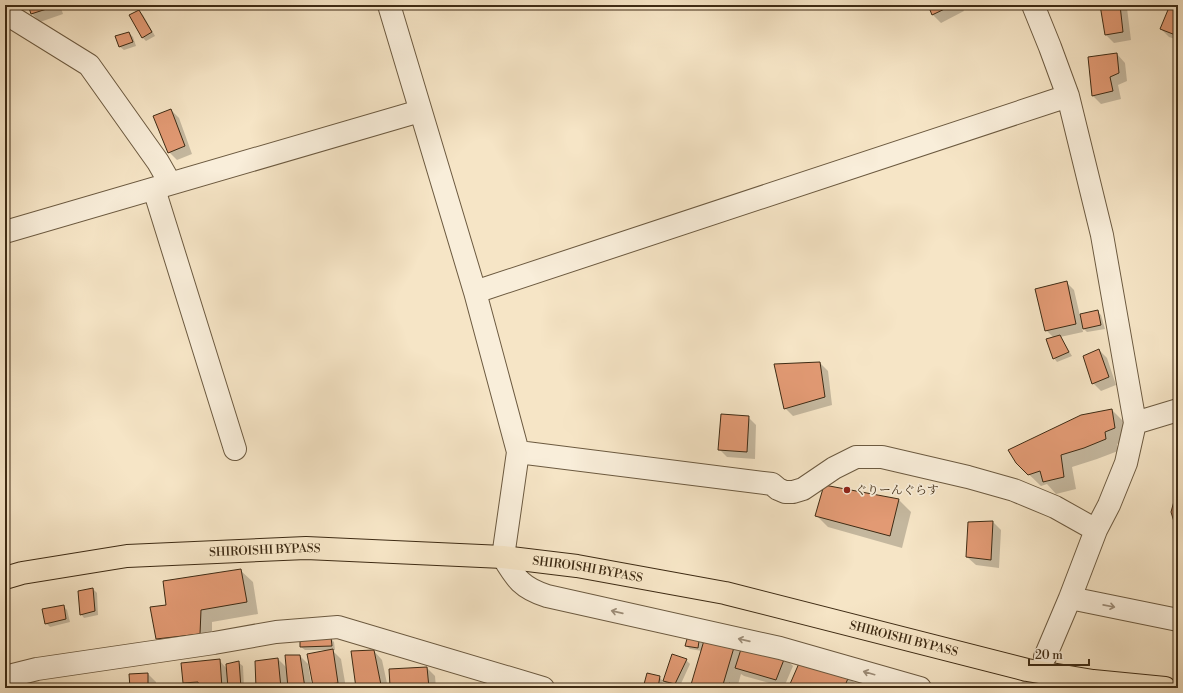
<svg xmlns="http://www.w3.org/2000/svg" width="1183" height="693" font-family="'Libre Bodoni','Noto Serif JP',serif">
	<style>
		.shadow { fill: #0003 }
		.building { fill: #e29a74; stroke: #3e2b14 }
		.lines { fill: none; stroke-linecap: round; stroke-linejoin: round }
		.minor-tunnel { stroke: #d1c0a2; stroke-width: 22; stroke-dasharray: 22 11; stroke-linecap: butt }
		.minor-casing { stroke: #6c5a40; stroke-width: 24 }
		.highway-casing { stroke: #3e2b14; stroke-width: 24 }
		.minor { stroke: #f9eeda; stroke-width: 22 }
		.highway { stroke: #f6e5c6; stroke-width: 22 }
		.oneway { stroke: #9c8c77 }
		.poi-dot { fill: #8f2418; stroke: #f9eeda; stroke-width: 1.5 }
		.labels { text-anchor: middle; stroke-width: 3.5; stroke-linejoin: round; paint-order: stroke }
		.poi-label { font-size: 12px; fill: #3e2b14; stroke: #f9eeda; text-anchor: start }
		.street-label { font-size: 12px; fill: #3e2b14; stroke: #f9eeda }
	</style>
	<rect width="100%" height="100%" fill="#f6e5c6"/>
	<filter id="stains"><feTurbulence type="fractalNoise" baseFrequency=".005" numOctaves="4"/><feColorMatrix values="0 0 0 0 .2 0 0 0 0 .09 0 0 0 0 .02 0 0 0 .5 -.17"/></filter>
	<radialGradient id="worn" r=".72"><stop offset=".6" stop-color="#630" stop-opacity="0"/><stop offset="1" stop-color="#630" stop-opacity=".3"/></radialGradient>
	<path class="shadow" d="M29,5h31l3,9 -23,8 -8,-8z
		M113,5h13l-10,3z
		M929,5h32l3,6 -23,12 -8,-8z
		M1101,5h24l2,3 4,32 -17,3 -8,-8z
		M1178,8v32l-9,-3 -8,-8z
		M139,11l4,4 12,21 -9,5 -3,-3z
		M129,33l4,4 3,9 -12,4 -4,-3z
		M1117,54l8,9 2,18 -9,4 3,14 -20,5 -8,-8z
		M171,110l8,8 13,36 -15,6 -8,-8z
		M1066,282l8,8 7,30 16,-9 4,4 4,14 -18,3 -5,-5 1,5 -23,5 12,19 -15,6 -3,-4v-20l-8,-8z
		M1099,350l8,8 9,27 -15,6 -8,-8z
		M820,363l8,8 4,34 -39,11 -8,-8z
		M1112,410l12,12 3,18 -10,4 1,7 -21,8 -25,8 4,22 -20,5 -9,-10 -6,2 -24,-23z
		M748,417l8,8 -1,34 -28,-2 -8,-8z
		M898,499l13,13 -9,36 -74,-21 -12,-12z
		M993,522l8,8 -2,38 -23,-3 -9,-8z
		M240,570l13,12 5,32 -46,8v24l-43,5 -12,-12 -6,-31 17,-2z
		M93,589l4,4 1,22 -14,3 -3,-4z
		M63,606l4,4 3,12 -20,5 -4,-4z
		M330,638l4,4 1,8h-3l9,9 5,29h-30l-2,-3 13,-35h-22l-4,-3z
		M703,639v5l31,1 7,7 44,6 8,8 -9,21 -40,-11 -3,-2 -4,14h-46l11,-37 -12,-2 -4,-3z
		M374,651l8,9 6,28h-31z
		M673,655l13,5 4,4 -11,24 -11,-3 -4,-4z
		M300,656l8,8 4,24h-55l21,-29 9,9z
		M219,660l8,9v-4l12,-2 4,3 1,22h-55l-5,-5z
		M427,668l8,8 1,12h-42l-3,-3z
		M148,674l8,8v6h-25z
		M659,677l4,4 -1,7h-18z
		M849,677l8,8 -1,3h-60l-5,-5z"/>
	<path class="building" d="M28,5h27l1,1 -25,8z
		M928,5h25l-21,10z
		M1100,5h20l3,27 -18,3z
		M1170,5l8,2v29l-18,-7z
		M139,10l13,22 -10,6 -13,-23z
		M129,32l4,10 -14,5 -4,-11z
		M1117,53l2,20 -9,4 3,14 -21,5 -4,-39z
		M171,109l14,37 -17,7 -15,-37z
		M1067,281l9,43 -31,7 -10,-42z
		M1098,310l3,15 -18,4 -3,-15z
		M1060,335l9,17 -16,7 -7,-20z
		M1099,349l10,28 -17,7 -9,-28z
		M820,362l5,35 -41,12 -10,-45z
		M1112,409l3,19 -10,4 1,7 -22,9 -23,7 3,22 -21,5 -3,-11 -12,4 -12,-12 -8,-13 73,-35z
		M721,414l28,2 -2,36 -29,-2z
		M824,485l75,14 -9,37 -75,-20z
		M1178,487v48l-7,-23z
		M993,521l-2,39 -25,-3 2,-35z
		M241,569l6,33 -46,8 -1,24 -44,5 -6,-32 16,-2 -3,-24z
		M93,588l2,23 -15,4 -2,-24z
		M64,605l2,14 -21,5 -3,-15z
		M689,632l11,2 -2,14 -13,-2z
		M331,637l1,9 -32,1v-7z
		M705,637l30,7 -13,44h-32z
		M742,646l43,11 -9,23 -41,-12z
		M333,649l5,34 -25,3 -6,-32z
		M374,650l7,35 -25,3 -5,-37z
		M672,654l15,5 -12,25 -12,-3z
		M285,655h15l5,33h-17z
		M278,658l3,30h-25l-1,-27z
		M220,659l2,29h-23l-1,-6 -15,1 -2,-20z
		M239,661l2,27h-13l-2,-24z
		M800,661l49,15 -5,12h-41l-13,-4z
		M427,667l2,21h-24v-4l-15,2 -1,-17z
		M148,673v15h-18l-1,-14z
		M647,673l13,3 -2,12h-15z
		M729,683l11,5h-13z
		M68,684l1,4h-16z
		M465,686v2h-17v-1z"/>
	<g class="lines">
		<path class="minor-tunnel" d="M1031,688l14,-31"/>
		<defs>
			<path id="minor" d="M389,5l86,287 593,-196
				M1033,5l17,42 18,49 34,139 33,188 -9,40 -17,42 -13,25 -26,68 -25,59
				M5,13l84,52 69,97 12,21
				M154,189l81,260
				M5,232l415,-121
				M475,292l43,160 -15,105c13,22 19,31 44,39l233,52 140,40
				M1135,423l43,-13
				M518,452l254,32 6,5 7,3h8l10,-3 31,-21 22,-11h26l86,20 46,13 41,17 41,23
				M1070,598l108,22
				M5,677l32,-8 177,-26 62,-11 62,-5 205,61"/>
			<g id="highway">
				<path id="s1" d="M5,578l17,-5 105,-17 179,-8 197,9 74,9 148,27 302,77 66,11 72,7"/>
			</g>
		</defs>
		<use href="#minor" class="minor-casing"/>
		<use href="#highway" class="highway-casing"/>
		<use href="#minor" class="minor"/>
		<use href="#highway" class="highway"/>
	</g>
	<defs><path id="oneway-shaft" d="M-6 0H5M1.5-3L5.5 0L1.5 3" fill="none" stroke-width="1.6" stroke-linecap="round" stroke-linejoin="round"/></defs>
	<g class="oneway">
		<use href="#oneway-shaft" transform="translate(1109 606) rotate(11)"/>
		<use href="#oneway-shaft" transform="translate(617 612) rotate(-167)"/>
		<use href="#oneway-shaft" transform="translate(744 640) rotate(-167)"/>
		<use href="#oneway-shaft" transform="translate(869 673) rotate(-164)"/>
	</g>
	<circle class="poi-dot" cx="847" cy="490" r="4"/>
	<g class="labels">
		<g class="poi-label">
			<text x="855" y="494">ぐりーんぐらす</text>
		</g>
		<g class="street-label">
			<text dy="4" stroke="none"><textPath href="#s1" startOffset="262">SHIROISHI BYPASS</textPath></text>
			<text dy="4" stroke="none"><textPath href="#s1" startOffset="586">SHIROISHI BYPASS</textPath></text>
			<text dy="4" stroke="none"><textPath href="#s1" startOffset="910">SHIROISHI BYPASS</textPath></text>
		</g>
	</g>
	<rect width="1183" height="693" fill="none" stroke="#f6e5c6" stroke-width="20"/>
	<rect x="6" y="6" width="1171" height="681" fill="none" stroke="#3e2b14" stroke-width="2"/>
	<rect x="10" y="10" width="1163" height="673" fill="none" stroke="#3e2b14"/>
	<path d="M1029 659v6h60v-6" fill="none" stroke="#3e2b14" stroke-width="2"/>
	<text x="1035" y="659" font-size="12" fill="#3e2b14" stroke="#f9eeda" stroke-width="3" paint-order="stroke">20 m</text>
	<rect width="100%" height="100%" filter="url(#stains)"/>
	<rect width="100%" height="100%" fill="url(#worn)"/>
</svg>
